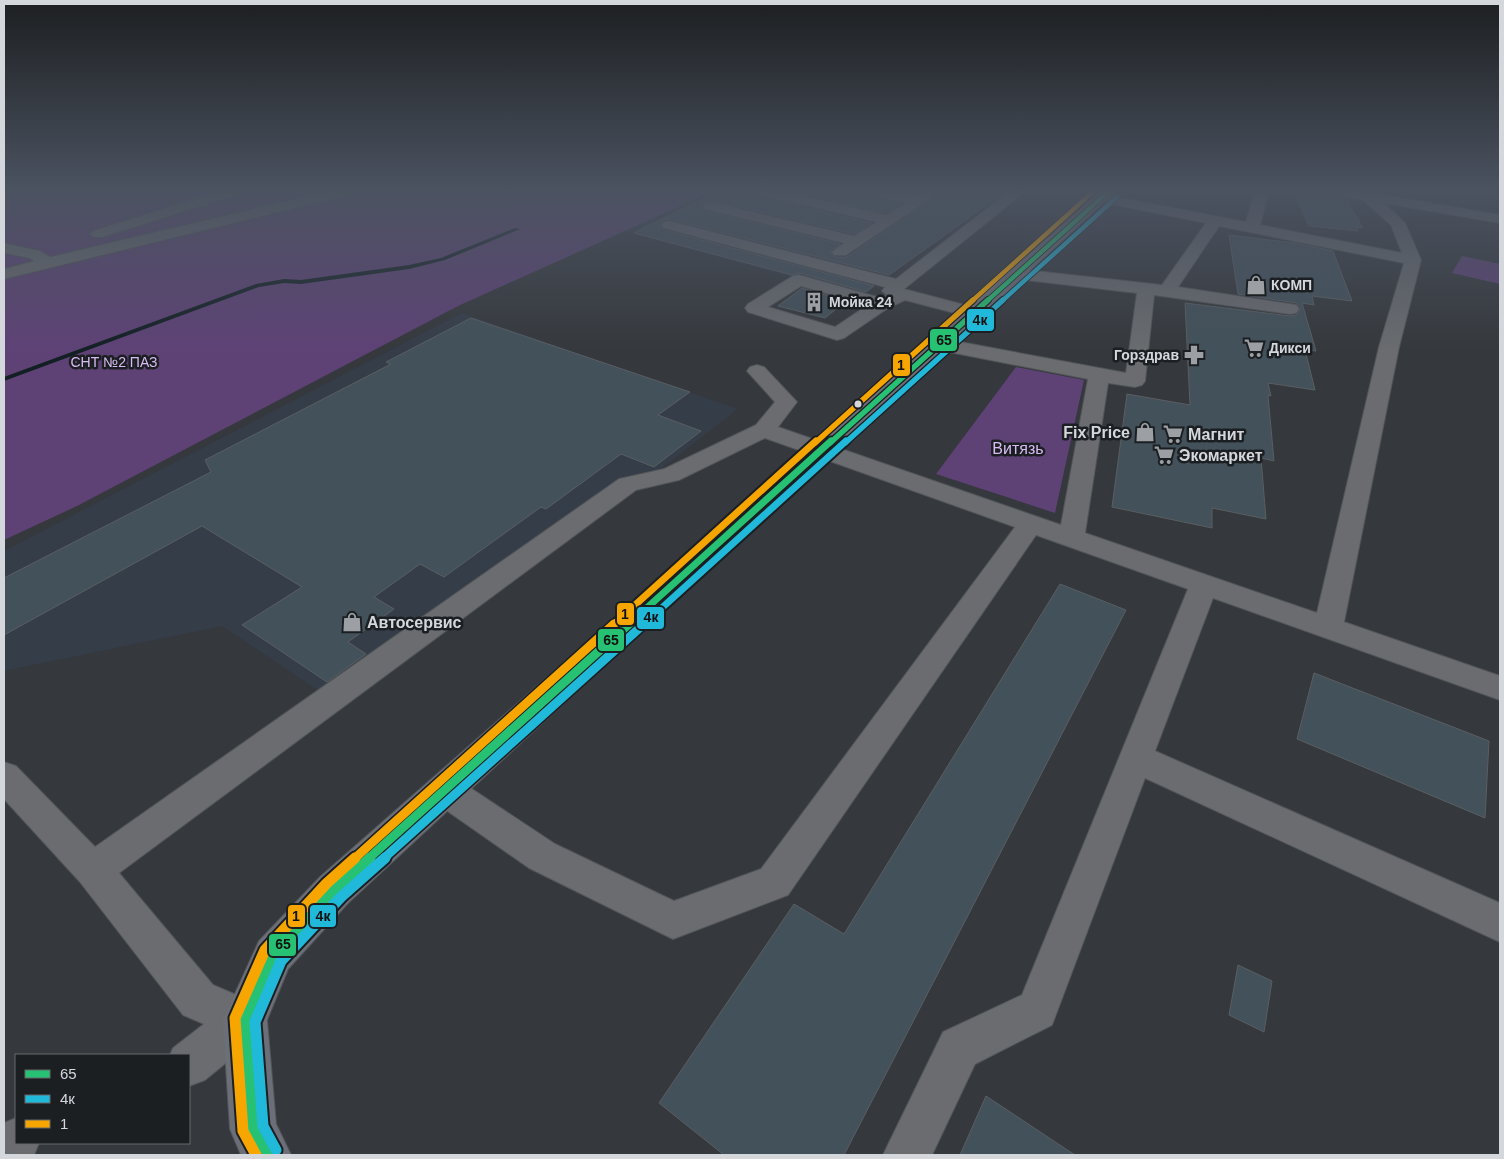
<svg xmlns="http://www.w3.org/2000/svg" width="1504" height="1159" font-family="Helvetica,sans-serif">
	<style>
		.built { fill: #353d49 }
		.green { fill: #5e4276 }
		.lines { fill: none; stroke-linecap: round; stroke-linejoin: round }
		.stream { fill: #121f23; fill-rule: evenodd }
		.building { fill: #42515a; stroke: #5b5e62 }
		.minor-casing { stroke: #515558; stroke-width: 2 }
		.major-casing { stroke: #515558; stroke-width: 2 }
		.minor { fill: #6a6c6f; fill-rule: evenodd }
		.major { fill: #6c6f78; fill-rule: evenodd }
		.bus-1-far4-casing { stroke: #1c1f22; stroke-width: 6 }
		.bus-1-far3-casing { stroke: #1c1f22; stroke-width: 8 }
		.bus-1-far2-casing { stroke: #1c1f22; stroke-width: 11 }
		.bus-1-far1-casing { stroke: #1c1f22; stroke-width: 12 }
		.bus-1-casing { stroke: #1c1f22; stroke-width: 15 }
		.bus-2-far4-casing { stroke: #1c1f22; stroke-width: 6 }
		.bus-2-far3-casing { stroke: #1c1f22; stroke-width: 8 }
		.bus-2-far2-casing { stroke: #1c1f22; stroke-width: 11 }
		.bus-2-far1-casing { stroke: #1c1f22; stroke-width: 12 }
		.bus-2-casing { stroke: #1c1f22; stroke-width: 15 }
		.bus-3-far4-casing { stroke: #1c1f22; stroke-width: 6 }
		.bus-3-far3-casing { stroke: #1c1f22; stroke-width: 8 }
		.bus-3-far2-casing { stroke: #1c1f22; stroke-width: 11 }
		.bus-3-far1-casing { stroke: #1c1f22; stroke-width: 12 }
		.bus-3-casing { stroke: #1c1f22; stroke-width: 15 }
		.bus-1-far4 { stroke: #26c172; stroke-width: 4.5 }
		.bus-1-far3 { stroke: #26c172; stroke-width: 5.5 }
		.bus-1-far2 { stroke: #26c172; stroke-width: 7 }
		.bus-1-far1 { stroke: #26c172; stroke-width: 9 }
		.bus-1 { stroke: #26c172; stroke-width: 11 }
		.bus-2-far4 { stroke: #20b9da; stroke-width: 4.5 }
		.bus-2-far3 { stroke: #20b9da; stroke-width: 5.5 }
		.bus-2-far2 { stroke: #20b9da; stroke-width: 7 }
		.bus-2-far1 { stroke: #20b9da; stroke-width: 9 }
		.bus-2 { stroke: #20b9da; stroke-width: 11 }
		.bus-3-far4 { stroke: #f7a600; stroke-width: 4.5 }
		.bus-3-far3 { stroke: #f7a600; stroke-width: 5.5 }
		.bus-3-far2 { stroke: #f7a600; stroke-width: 7 }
		.bus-3-far1 { stroke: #f7a600; stroke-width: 9 }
		.bus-3 { stroke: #f7a600; stroke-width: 11 }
		.bus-dot { fill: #d4d8dd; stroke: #1c1f22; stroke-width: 2 }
		.labels { text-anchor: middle; stroke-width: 5; stroke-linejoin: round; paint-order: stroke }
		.far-poi-label { font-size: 14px; font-weight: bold; fill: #d4d8dd; stroke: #1c1f22; text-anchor: start }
		.far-park-label { font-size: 14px; fill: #d8bbf4; stroke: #1c1f22 }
		.poi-label { font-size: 16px; font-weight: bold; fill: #d4d8dd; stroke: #1c1f22; text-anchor: start }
		.park-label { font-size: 16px; fill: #d8bbf4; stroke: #1c1f22 }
		.line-badge { stroke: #1c1f22; stroke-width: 2 }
		.pale-badge-label { font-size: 14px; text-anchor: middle; font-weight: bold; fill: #111 }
	</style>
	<rect width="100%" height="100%" fill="#35383c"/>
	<path class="built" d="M716,190h264l-147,99 -209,-58z
		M462,313l276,96 -85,66 -33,4 -295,216 -103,-69 -218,45v-120z"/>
	<path class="green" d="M4,190h712l-258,116 -381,200 -73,34z
		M1462,256l38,8v20l-48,-11z
		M1016,367l68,13 -29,133 -119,-39z"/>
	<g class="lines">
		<path class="stream" d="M515,228l5,1 -75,31 -36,9 -108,15 -17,-1 -25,4 -255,94v-4l252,-93 28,-5 17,1 108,-15 32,-7z"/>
	</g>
	<path class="building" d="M720,190h28l4,5 120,28 -18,11 -144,-34 -5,1 -4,4 4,6 135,33 -10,8 4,5h13l98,-67h63l-119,85 -220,-56 -5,1 -4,4 4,6 210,56 -8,6 -66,-19 -8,2 -158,-42z
		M784,190h75l4,5 39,9 -15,9z
		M1293,190h28l9,6 16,3 17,29 -7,-1 2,4 -49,-5z
		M1229,235l66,8 38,8 19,50 -40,-5 2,9 -12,-2 14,48 -11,-1 10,40 -47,-7 3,13 -3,-1 6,66 -13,-3 5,61 -54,-11v20l-100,-21 15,-113 63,11 -5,-102 105,13 6,-1 4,-5 -4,-7 -58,-9z
		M802,288l44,13 -21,17 -47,-12z
		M471,318l219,74 -32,23 43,16 -47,36 -33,-13 -75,55 -5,-2 -97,70 -24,-13 -46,33 20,12 -46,33 18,12 -39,28 -85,-57 60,-38 -100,-61 -198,109v-57l207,-106 -6,-12 186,-96 -5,-2z
		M1060,584l66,26 -282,545h-120l-65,-52 135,-199 50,30z
		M1314,673l175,68 -4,77 -188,-79z
		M1238,965l34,16 -8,51 -35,-17z
		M986,1096l89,59h-115z"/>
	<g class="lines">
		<defs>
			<path id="minor" d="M223,190h21l-2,3 -139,44h-10l-3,-3 3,-3z
				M334,190h25l-2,3 -353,86v-10l30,-8 -5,-3 -25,-5v-10l36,8 10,6z
				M750,190h25l112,25 20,-12 -44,-10 -2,-3h27l29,6 9,-6h17l-97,65h-12l-2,-3 12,-9 -139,-34 -2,-3 2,-3 5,-1 144,34 23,-14 -125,-29z
				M1011,190h16l-123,99 76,20 3,4 -3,4 -6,1 -69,-18 -17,8 -44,30 -7,2 -89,-28 -3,-4 3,-4 45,-28 6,-1 82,23 6,-3 -5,-4 3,-4 -221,-59 -2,-3 2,-3 5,-1 227,58zM801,286l67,19 -33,22 -67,-20z
				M1255,190h14l-9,35 142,28 -11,-28 -28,-25 -33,-6 -7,-4h32l145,25v8l-116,-20 21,20 16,37 -22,87 -55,275 156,54v24l-287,-102 -58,153 345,152v39l-355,-164 -93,247 -77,39 -43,91h-49l60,-123 79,-37 166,-406 -152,-54 -248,360 -115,44 -144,-71 -96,-67 -5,-11 5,-11 12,-4 12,4 98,65 119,57 87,-32 254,-342 -250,-89 -86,42 -43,10 -517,383 94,112 47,20 7,15 -7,15 -55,45 -16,6v-31h-19l3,-7 31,-24 -21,-9 -103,-133 -76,-83v-37l12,4 79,81 524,-368 45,-10 92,-44 19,-23 -28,-31 3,-4 7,-2 7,2 33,35 -19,25 283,98 27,-146 -149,-29 -7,-2 -3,-4 3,-4 7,-2 187,35 11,-80 -120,-14 -6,-1 -2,-4 2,-4 6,-1 145,16 44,-62 -110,-22 -2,-3 2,-3 5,-1 145,28zM1219,226l185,37 -25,84 -62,266 -232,-80 23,-150 27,4 7,-2 3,-4 9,-86 136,19 6,-1 3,-4 -3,-4 -6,-1 -112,-17z
				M16,1118v25h23l-5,12h-30v-32z"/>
			<path id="major" d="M1102,190h15l-769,713 -60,66 -21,51 9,104 15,31h-50l-11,-26 -7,-109 36,-79 61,-64z"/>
		</defs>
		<use href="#minor" class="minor-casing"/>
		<use href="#major" class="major-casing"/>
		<use href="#minor" class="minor"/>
		<use href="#major" class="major"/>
		<defs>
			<path id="bus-1-far4" d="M987,301l123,-111"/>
			<path id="bus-1-far3" d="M830,443l158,-143"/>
			<path id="bus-1-far2" d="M628,625l203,-184"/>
			<path id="bus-1-far1" d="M368,859l261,-235"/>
			<path id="bus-1" d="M267,1155l-14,-26 -8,-109 28,-65 61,-65 36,-32"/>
			<path id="bus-2-far4" d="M1002,301l115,-104"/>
			<path id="bus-2-far3" d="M845,443l158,-143"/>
			<path id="bus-2-far2" d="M643,625l203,-184"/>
			<path id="bus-2-far1" d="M383,859l261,-235"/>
			<path id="bus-2" d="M276,1150l-13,-24 -8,-104 26,-61 60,-64 44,-39"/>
			<path id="bus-3-far4" d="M972,301l123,-111"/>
			<path id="bus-3-far3" d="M815,443l158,-143"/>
			<path id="bus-3-far2" d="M613,625l203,-184"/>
			<path id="bus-3-far1" d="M354,859l260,-235"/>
			<path id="bus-3" d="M256,1155l-13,-24 -8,-113 30,-68 62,-67 28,-25"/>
		</defs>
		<use href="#bus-1-far4" class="bus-1-far4-casing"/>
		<use href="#bus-1-far3" class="bus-1-far3-casing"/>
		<use href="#bus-1-far2" class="bus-1-far2-casing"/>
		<use href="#bus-1-far1" class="bus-1-far1-casing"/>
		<use href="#bus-1" class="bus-1-casing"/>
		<use href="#bus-2-far4" class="bus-2-far4-casing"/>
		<use href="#bus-2-far3" class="bus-2-far3-casing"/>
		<use href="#bus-2-far2" class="bus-2-far2-casing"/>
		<use href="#bus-2-far1" class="bus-2-far1-casing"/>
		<use href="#bus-2" class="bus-2-casing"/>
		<use href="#bus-3-far4" class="bus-3-far4-casing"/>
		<use href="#bus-3-far3" class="bus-3-far3-casing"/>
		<use href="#bus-3-far2" class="bus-3-far2-casing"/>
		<use href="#bus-3-far1" class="bus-3-far1-casing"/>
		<use href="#bus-3" class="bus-3-casing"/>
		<use href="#bus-1-far4" class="bus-1-far4"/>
		<use href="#bus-1-far3" class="bus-1-far3"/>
		<use href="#bus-1-far2" class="bus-1-far2"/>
		<use href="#bus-1-far1" class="bus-1-far1"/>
		<use href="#bus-1" class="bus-1"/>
		<use href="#bus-2-far4" class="bus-2-far4"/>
		<use href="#bus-2-far3" class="bus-2-far3"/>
		<use href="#bus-2-far2" class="bus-2-far2"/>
		<use href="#bus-2-far1" class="bus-2-far1"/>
		<use href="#bus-2" class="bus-2"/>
		<use href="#bus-3-far4" class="bus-3-far4"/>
		<use href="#bus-3-far3" class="bus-3-far3"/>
		<use href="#bus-3-far2" class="bus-3-far2"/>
		<use href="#bus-3-far1" class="bus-3-far1"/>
		<use href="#bus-3" class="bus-3"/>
	</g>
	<linearGradient id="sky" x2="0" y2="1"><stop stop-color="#1d1f21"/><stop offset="0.54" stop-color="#4b5361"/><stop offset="1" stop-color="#4b5361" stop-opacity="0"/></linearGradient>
	<rect width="1504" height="352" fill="url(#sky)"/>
	<defs>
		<symbol id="shop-bare" viewBox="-9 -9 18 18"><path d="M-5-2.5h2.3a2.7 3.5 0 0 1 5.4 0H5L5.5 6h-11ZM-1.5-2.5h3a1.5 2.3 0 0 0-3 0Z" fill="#9ca0a5" stroke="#1c1f22" stroke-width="2.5" paint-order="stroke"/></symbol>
		<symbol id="building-bare" viewBox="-9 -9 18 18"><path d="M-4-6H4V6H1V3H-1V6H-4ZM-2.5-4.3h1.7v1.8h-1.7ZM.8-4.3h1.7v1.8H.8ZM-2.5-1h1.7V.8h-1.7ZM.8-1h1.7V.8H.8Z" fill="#9ca0a5" stroke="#1c1f22" stroke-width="2.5" paint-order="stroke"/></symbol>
		<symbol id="supermarket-bare" viewBox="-9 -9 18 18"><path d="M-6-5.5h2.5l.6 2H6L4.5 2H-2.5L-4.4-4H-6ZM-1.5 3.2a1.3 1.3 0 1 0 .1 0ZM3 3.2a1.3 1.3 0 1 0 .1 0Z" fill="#9ca0a5" stroke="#1c1f22" stroke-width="2.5" paint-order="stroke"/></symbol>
		<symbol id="pharmacy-bare" viewBox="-9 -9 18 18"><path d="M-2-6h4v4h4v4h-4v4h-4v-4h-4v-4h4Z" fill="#9ca0a5" stroke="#1c1f22" stroke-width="2.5" paint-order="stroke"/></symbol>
	</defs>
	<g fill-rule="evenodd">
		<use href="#shop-bare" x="1242" y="271" width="28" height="28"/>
		<use href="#building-bare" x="800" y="288" width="28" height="28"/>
		<use href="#supermarket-bare" x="1240" y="334" width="28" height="28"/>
		<use href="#pharmacy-bare" x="1180" y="341" width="28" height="28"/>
		<use href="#shop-bare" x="1131" y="418" width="28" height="28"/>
		<use href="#supermarket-bare" x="1159" y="420" width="28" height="28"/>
		<use href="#supermarket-bare" x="1150" y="441" width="28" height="28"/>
		<use href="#shop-bare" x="338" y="608" width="28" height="28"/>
	</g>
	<circle class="bus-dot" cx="858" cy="404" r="4.5"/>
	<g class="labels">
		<g class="far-poi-label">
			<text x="1271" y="290">КОМП</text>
			<text x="829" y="307">Мойка 24</text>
			<text x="1269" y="353">Дикси</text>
			<text x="1179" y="360" text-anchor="end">Горздрав</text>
		</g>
		<g class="far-park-label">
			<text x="114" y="367">СНТ №2 ПАЗ</text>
		</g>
		<g class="poi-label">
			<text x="1130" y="438" text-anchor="end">Fix Price</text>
			<text x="1188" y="440">Магнит</text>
			<text x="1179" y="461">Экомаркет</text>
			<text x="367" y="628">Автосервис</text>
		</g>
		<g class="park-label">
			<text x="1018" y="454">Витязь</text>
		</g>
	</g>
	<g class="line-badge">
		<rect x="966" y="308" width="29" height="24" rx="5" fill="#20b9da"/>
		<rect x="929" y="328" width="29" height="24" rx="5" fill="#26c172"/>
		<rect x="892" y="353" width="19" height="24" rx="5" fill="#f7a600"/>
		<rect x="616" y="602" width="19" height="24" rx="5" fill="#f7a600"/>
		<rect x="636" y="606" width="29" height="24" rx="5" fill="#20b9da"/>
		<rect x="597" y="628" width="28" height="24" rx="5" fill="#26c172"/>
		<rect x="287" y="904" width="19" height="24" rx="5" fill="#f7a600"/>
		<rect x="309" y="904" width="28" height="24" rx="5" fill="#20b9da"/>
		<rect x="268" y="933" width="29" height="24" rx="5" fill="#26c172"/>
	</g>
	<g class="pale-badge-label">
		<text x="980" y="325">4к</text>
		<text x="944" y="345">65</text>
		<text x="901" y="370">1</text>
		<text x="625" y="619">1</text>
		<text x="651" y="622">4к</text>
		<text x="611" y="645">65</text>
		<text x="296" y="921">1</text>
		<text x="323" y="921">4к</text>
		<text x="283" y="949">65</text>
	</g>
	<rect width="1504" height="1159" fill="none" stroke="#d4d8dd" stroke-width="10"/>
	<rect x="15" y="1054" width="175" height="90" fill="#1c1f22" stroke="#66696d"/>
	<rect x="25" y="1070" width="25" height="8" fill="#26c172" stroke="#66696d"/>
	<text x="60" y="1079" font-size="15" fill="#d4d8dd">65</text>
	<rect x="25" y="1095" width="25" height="8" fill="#20b9da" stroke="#66696d"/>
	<text x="60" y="1104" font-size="15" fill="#d4d8dd">4к</text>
	<rect x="25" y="1120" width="25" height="8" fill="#f7a600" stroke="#66696d"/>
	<text x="60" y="1129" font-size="15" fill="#d4d8dd">1</text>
</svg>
